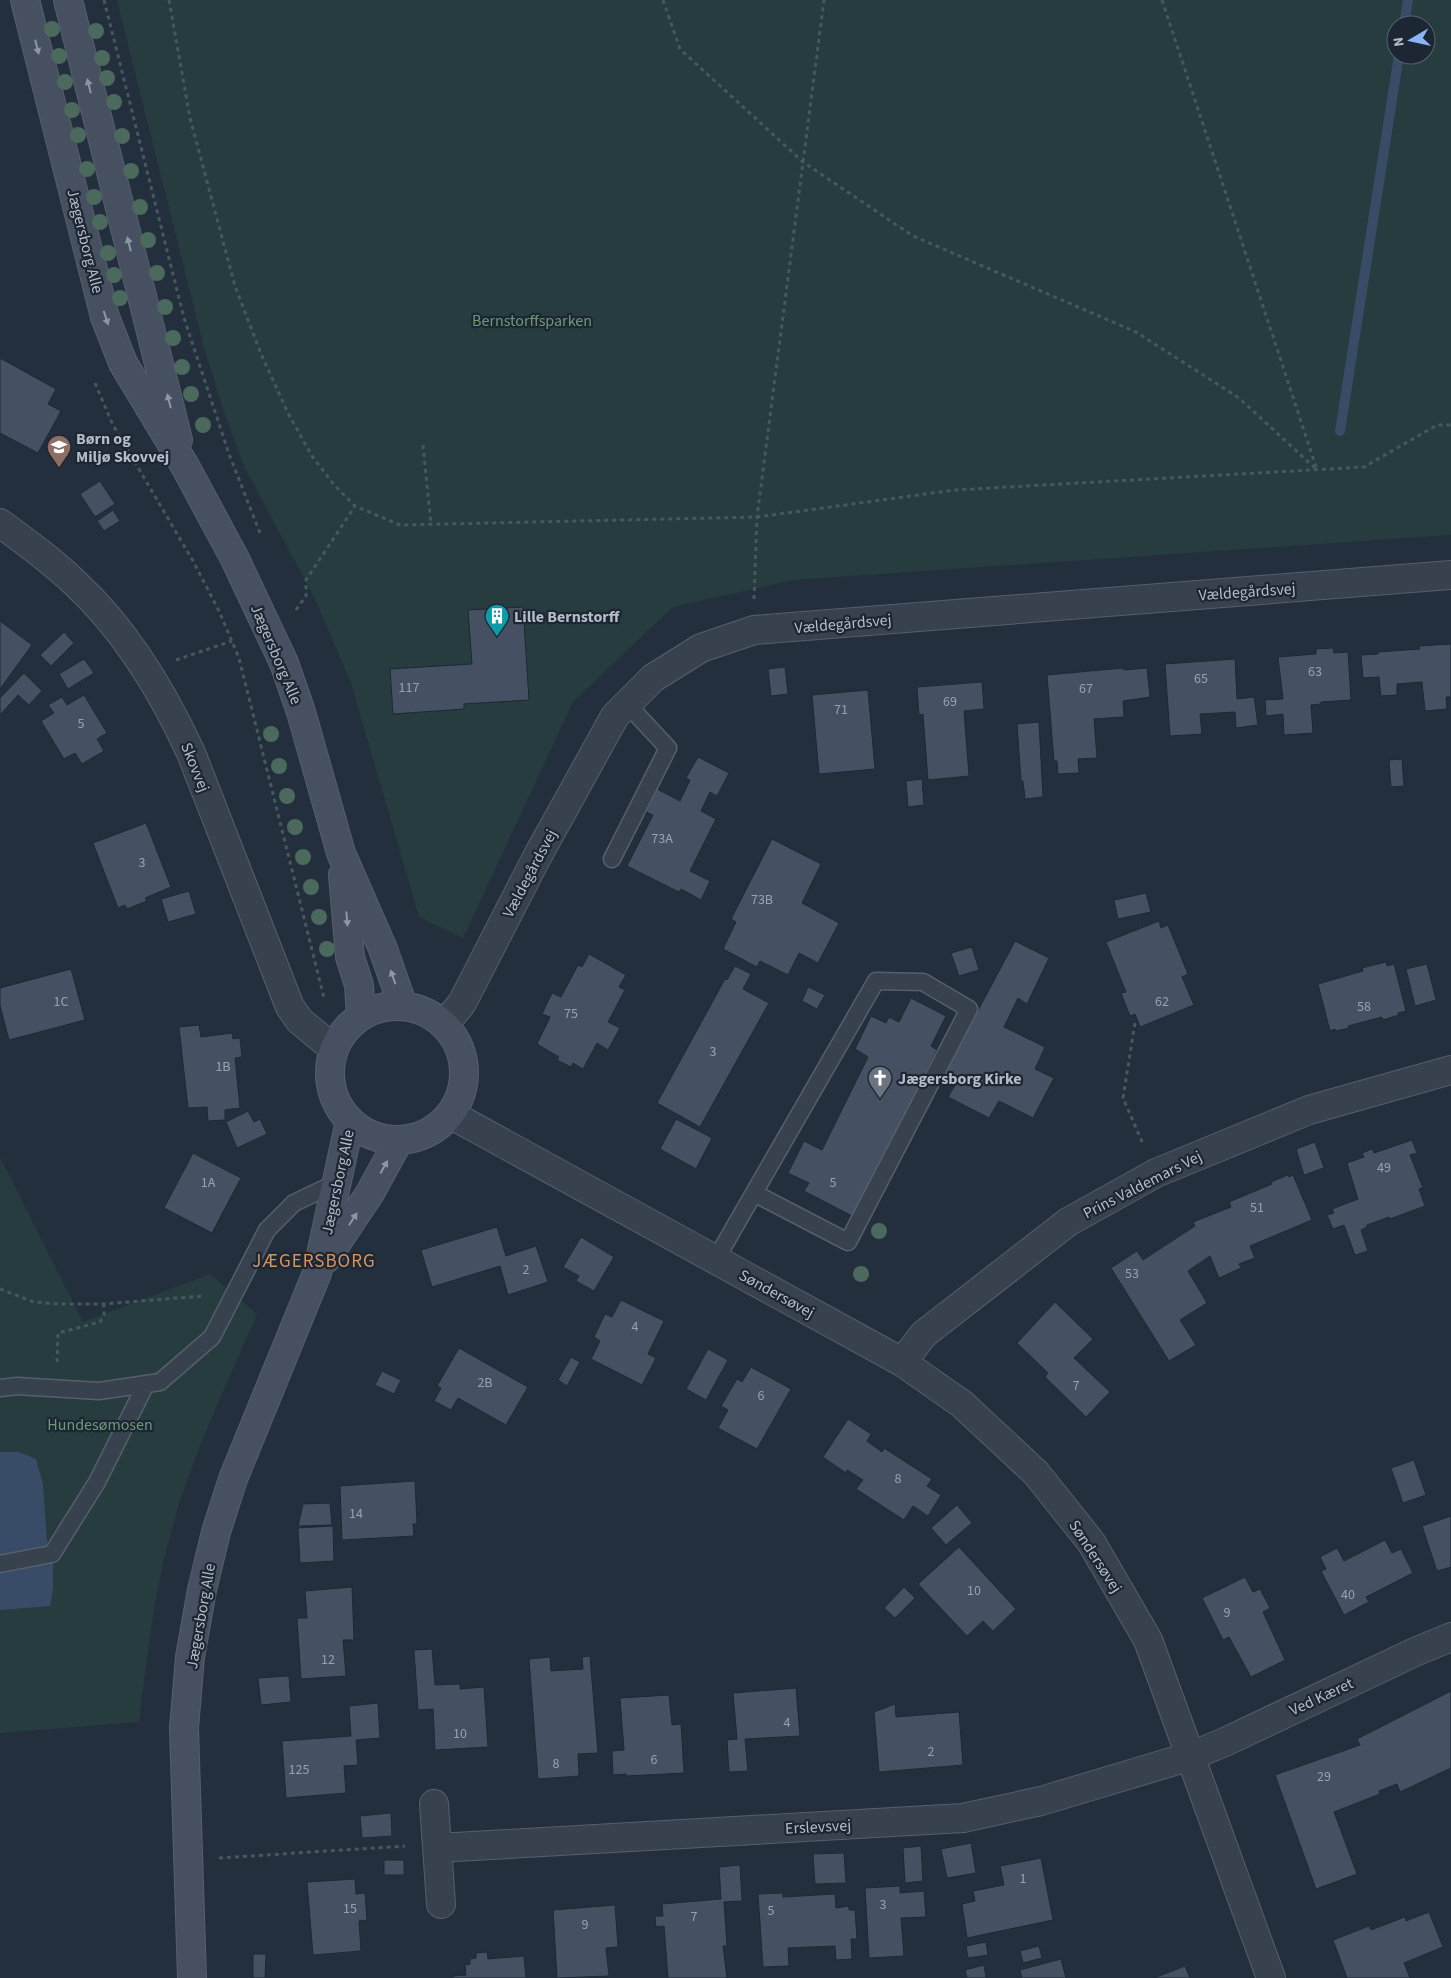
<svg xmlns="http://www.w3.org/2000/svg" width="1451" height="1978" font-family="'Source Sans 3',sans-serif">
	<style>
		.green { fill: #263c3f; fill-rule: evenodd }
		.water { fill: #394c67 }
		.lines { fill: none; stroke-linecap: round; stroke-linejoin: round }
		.stream { stroke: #394c67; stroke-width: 10 }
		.building { fill: #455162; stroke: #1f2835 }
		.lane-casing { stroke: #565f6c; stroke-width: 19 }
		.street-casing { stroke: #565f6c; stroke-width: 30 }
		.secondary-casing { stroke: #565f6c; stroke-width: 30 }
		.path { stroke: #44595c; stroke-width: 3; stroke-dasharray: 4 4; stroke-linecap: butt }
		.lane { stroke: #38414e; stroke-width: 16 }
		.street { stroke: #38414e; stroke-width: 28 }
		.secondary { stroke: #465061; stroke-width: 28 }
		.tree { fill: #4b6a5d }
		.oneway { fill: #8e96a5 }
		.labels { text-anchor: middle; stroke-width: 4.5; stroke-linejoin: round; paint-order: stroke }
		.number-label { font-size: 14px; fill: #98a1af }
		.street-label { font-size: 16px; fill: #b4bcc9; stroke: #1d2633 }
		.park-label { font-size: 16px; fill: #6b9a76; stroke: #1d2633 }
		.poi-label { font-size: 16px; font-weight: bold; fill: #b4bcc9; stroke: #1d2633; text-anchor: start }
		.quarter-label { font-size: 19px; letter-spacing: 1px; fill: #d59563; stroke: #1d2633 }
	</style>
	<rect width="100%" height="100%" fill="#242f3e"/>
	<path class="green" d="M117,0h1334v535l-658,45 -120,27 -100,95 -110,236 -44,-21 -68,-234 -36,-84 -70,-131 -23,-62 -18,-59zM1396,25h30v30h-30z
		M0,1157l83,165 127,-48 47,40c-31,73 -67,145 -87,222 -17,61 -23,124 -31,186l-139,11z"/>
	<path class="water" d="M0,1452h19l17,7 7,25 4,58 6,22v24l-3,18 -50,4z"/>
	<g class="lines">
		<path class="stream" d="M1404,25l4,-25
			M1340,431l59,-376"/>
	</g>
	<path class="building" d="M0,358l56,31 -8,15 13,7 -23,42 -38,-20z
		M100,481l15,23 -20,13 -15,-23z
		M113,510l7,11 -16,10 -7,-10z
		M523,607l6,93 -65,4v5l-71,5 -3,-45 82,-5 -4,-54z
		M0,621l32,24 -32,44z
		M64,632l10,11 -23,23 -11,-11z
		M1451,644v53h-5l1,12 -22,2 -3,-29 -25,2v11l-16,1 -2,-19 -16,1 -2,-23 17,-1v-2l42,-3 -1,-3z
		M1333,648l1,5 14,-1 3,48 -30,2v2l-10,1 2,28 -29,2 -1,-21 -17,2 -1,-16 18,-1 -5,-42 38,-3v-5z
		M84,659l10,14 -26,16 -9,-15z
		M1235,659l2,40 17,-2 4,28 -22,3 -1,-16 -35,2 2,20 -32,2 -5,-72z
		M785,667l3,27 -17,2 -3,-27z
		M1123,668l1,2 23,-2 3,29 -27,4 1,16 -30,2 3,39 -19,1 1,14 -21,1 -1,-13h-3l-7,-86z
		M24,673l18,18 -13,14 -11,-10 -18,20v-17z
		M982,682l2,27 -20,2 5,65 -41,4 -5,-66 -4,1 -2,-28z
		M868,690l7,79 -56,5 -7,-79z
		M84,695l23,38 -10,6 7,12 -22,13 -7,-11 -11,6 -23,-38 13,-8 -6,-8 14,-8 5,8z
		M1039,722l4,75 -18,2 -2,-18h-2l-4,-57z
		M698,757l31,16 -12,23 -7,-4 -9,19 15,8 -26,52 20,10 -9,19 -20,-11 -2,3 -52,-26 26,-51 -7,-3 11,-23 23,12 10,-21 -4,-2z
		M1402,759l2,27 -13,1 -2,-27z
		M922,779l2,26 -16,2 -2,-26z
		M146,823l25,64 -26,11 2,3 -20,8 -2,-4 -7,3 -25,-65z
		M772,839l49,25 -19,39 37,20 -21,40 -19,-10 -11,22 -28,-14 -3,6 -34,-18 13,-27 -5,-3z
		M189,891l7,23 -28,8 -7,-23z
		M1146,893l5,19 -33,7 -4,-19z
		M1159,921l2,7 7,-3 20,49 -6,3 12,28 -54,22 -5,-13 -5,2 -9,-23 5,-1 -20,-50z
		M1015,941l34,17 -22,46 -9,-6 -14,29 41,20 -10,22 19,9 -21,40 -34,-17 -10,17 -41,-21 7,-12 -13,-7z
		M972,947l7,23 -20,6 -8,-23z
		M589,954l37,21 -7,12 6,3 -17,32 12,6 -12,22 -11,-7 -14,26 -10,-6 -2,4 -14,-7 2,-3 -22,-13 13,-27 -8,-3 10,-21 9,4 17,-32 4,2z
		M1386,962l1,4 7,-2 12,47 -8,2 1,2 -16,5 -1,-3 -34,9 1,2 -13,3 -1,-2 -5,2 -12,-47 45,-13 -1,-3z
		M1427,964l9,36 -21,6 -9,-37z
		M735,966l16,8 -8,15 26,14 -69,124 -43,-24 68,-124 2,1z
		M71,969l14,51 -76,20 -9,-34v-18z
		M808,987l17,8 -8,14 -15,-8z
		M911,998l35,18 -15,30 6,4 -83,167 -50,-26 5,-8 -21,-10 16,-32 18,9 46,-93 -13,-8 16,-33 15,7 3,-6 10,5z
		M199,1025l2,12 31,-4 1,6 7,-1 2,19 -7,1 5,50 -15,2v10l-17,1 -1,-14 -19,1 -9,-81z
		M248,1111l6,11 6,-3 7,15 -30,14 -11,-26z
		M676,1119l36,19 -16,31 -36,-20z
		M1412,1140l5,13 -7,2 13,33 -4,1 6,17 -35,13 -1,-2 -22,8v2l-6,3 7,21 -13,4 -11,-30 -11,4 -6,-14 7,-2 -2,-4 26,-10 -11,-36 17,-6 -2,-4 10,-4 2,4z
		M1315,1142l9,26 -20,7 -8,-26z
		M193,1153l48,25 -29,55 -48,-25z
		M1288,1175l1,2 4,-2 19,45 -62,26 5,12 -16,6 2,4 -22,10 -9,-22 -22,15 19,32 -27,17 16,25 -27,16 -58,-93 26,-17 6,9 52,-34 -2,-4 38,-15 -2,-5 43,-18 -1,-2z
		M497,1227l9,29 30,-10 12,36 -40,13 -8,-29 -68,21 -11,-37z
		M581,1237l33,20 -20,34 -18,-10 3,-5 -16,-9z
		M621,1300l43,21 -16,33 8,4 -14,27 -51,-26 9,-18 -6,-4 11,-23 7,3z
		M1055,1302l38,37 -19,19 36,34 -24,25 -41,-40 3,-4 -31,-30z
		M459,1348l69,39 -22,38 -48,-27 -7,12 -17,-9 7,-13 -4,-2z
		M708,1349l20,11 -22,40 -20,-11z
		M571,1357l9,5 -13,24 -9,-6z
		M751,1367l40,22 -34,60 -39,-21 10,-18 -7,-4 16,-27 5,3z
		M382,1371l19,9 -7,14 -19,-9z
		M848,1419l23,15 -4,7 15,11 2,-4 48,31 -5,7 14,9 -13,21 -15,-10 -9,14 -48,-31 7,-9 -16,-10 -1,3 -23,-16z
		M1414,1460l12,35 -23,8 -12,-35z
		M415,1481l2,43h-4l1,12 -72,4 -2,-54z
		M330,1503l2,22 -34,1 5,-22z
		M957,1505l15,18 -26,22 -15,-17z
		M1451,1516v51l-14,4 -15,-45z
		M333,1526l1,35 -34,2 -2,-35z
		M1385,1540l7,13 9,-4 12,24 -47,24 3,5 -25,13 -23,-44 5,-2 -6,-12 17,-9 7,13z
		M959,1547l57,62 -23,22 -10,-10 -16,15 -49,-52z
		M1245,1577l8,15 7,-3 10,19 -7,4 22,48 -34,17 -22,-40 -6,3 -21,-42z
		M352,1587l2,53h-11l3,36 -45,3 -4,-61h10l-2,-27z
		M904,1587l11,11 -20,20 -11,-10z
		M432,1649l3,36 25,-1v5l24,-2 4,60 -53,3 -2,-41 -15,1 -4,-60z
		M590,1656l8,97 -20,1 1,22 -41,3 -9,-120 21,-2 1,14 32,-2 -1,-12z
		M289,1676l2,26 -30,3 -3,-27z
		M796,1688l4,48 -55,3 3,32 -19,1 -2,-32 10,-1 -4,-46z
		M1451,1691v77l-51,24 -3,-8 -18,7 1,3 -46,18 23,62 -41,15 -41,-114 85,-30 -3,-6z
		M669,1695l3,30 9,-1 3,49 -58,3v-2l-13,1 -1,-24 12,-1 -4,-52z
		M378,1703l2,35 -24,2 2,25 -14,1 2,27 -60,5 -4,-57 69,-5 -2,-30z
		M895,1704l1,13 63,-5 4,53 -84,7 -5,-60z
		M391,1813l1,23 -30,2 -2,-22z
		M971,1843l5,30 -29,5 -6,-29z
		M921,1846l2,35 -18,2 -2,-35z
		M844,1853l2,30 -31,1 -2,-30z
		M1041,1858l12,62 -86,18 -5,-34 13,-3 -2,-10 31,-6 -4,-19z
		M384,1860h20v15h-20z
		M740,1865l2,36 -18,1 3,44h-4l4,32h-59l-4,-52 -8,1 -1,-11h8l-1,-12 59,-5 -2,-32z
		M355,1879l1,15 9,-1 2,27 -8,1 2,30 -48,4 -6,-73z
		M900,1886v7l24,-2 2,26 -25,1 3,38 -35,2 -4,-70z
		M783,1893v4l52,-3 1,14 13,-2v4h6l2,29h-6l1,20 -16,1 -1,-14 -47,2 1,18 -26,1 -5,-73z
		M615,1905l3,42 -12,1 3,28 -52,2 -4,-68z
		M1429,1912l14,35 -39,16 6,15h-63l-14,-38 36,-14 2,4 34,-13 1,4z
		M986,1942l2,13 -20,3 -2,-12z
		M1039,1946l3,12 -19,5 -3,-12z
		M487,1952l1,7 36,-3 2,22h-73v-2l13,-1 -1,-10 5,-1v-5l6,-1v-5z
		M253,1954h13l-1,24h-12z
		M1061,1959l5,19h-44l-2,-8z
		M984,1965l2,13h-19l-2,-8z
		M1185,1966l5,12h-36z"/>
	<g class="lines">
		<defs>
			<path id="lane" d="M612,859l56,-111 -41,-44
				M716,1259l160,-278 47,1 46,27 -121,233 -94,-49
				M0,1388l17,-2 82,5 61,-9 52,-45 55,-107 27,-27 44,-21
				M0,1564l52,-10 45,-72 49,-98"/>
			<path id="street" d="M0,523c26,19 52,38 75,60 51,47 87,107 116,170l99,254 10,14 34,28
				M444,1025l18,-22 75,-146 78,-141 38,-38 48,-30 53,-18 697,-55
				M450,1114l452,248 60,42 74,69 55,69 57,98 123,338
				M902,1362l22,-28 144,-112 88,-49 153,-63 142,-40
				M434,1804l7,100
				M438,1848l525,-30 78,-17 150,-45 34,-14 192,-91 34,-14"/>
			<path id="secondary" d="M25,0l80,317 18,46 62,103 50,93 49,104 17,49 40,141 42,96 20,57
				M68,0l110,440
				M343,875l7,82 9,28 2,31
				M330 1073a67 67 0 1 1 134 0a67 67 0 1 1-134 0Z
				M326,1259l44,-66 29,-53
				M192,1978l-8,-250 6,-71 12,-67 14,-58 17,-53 84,-206 33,-152"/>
		</defs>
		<use href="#lane" class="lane-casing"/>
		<use href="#street" class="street-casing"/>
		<use href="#secondary" class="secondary-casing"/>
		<path class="path" d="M104,0l80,318 45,136 31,79
			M169,0l21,118 45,168 26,68 27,59 24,43 23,30 20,20 45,19 357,-8 198,-27 409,-23 73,-42h14
			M663,0l17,49 123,113 110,74 223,96 103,66 78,72
			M1162,0l155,470
			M95,383l18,42 80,136 26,50 20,47 85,340
			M423,445l8,80
			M754,599l3,-82 67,-517
			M296,610l10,-14v-16l49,-74
			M176,660l56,-19
			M1135,1023l-12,75 20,46
			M0,1289l34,13 25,2h45l98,-8
			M57,1362l1,-29 42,-11 4,-7v-11
			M219,1858l186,-12"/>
		<use href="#lane" class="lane"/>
		<use href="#street" class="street"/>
		<use href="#secondary" class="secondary"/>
	</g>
	<g class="tree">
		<circle cx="52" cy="29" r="8"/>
		<circle cx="96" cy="31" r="8"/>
		<circle cx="59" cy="56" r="8"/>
		<circle cx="102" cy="58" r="8"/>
		<circle cx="107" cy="78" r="8"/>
		<circle cx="65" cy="82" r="8"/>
		<circle cx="114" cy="102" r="8"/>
		<circle cx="72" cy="110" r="8"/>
		<circle cx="78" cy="135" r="8"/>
		<circle cx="122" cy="136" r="8"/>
		<circle cx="87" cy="169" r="8"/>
		<circle cx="131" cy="171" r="8"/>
		<circle cx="94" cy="197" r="8"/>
		<circle cx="140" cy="207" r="8"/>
		<circle cx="100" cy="222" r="8"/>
		<circle cx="148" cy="240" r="8"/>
		<circle cx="108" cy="253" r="8"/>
		<circle cx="157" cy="273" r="8"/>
		<circle cx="114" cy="275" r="8"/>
		<circle cx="120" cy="298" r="8"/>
		<circle cx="165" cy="307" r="8"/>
		<circle cx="173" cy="338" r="8"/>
		<circle cx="182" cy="367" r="8"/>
		<circle cx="191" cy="394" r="8"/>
		<circle cx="203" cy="425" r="8"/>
		<circle cx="271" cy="734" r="8"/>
		<circle cx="279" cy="766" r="8"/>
		<circle cx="287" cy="796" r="8"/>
		<circle cx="295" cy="827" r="8"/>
		<circle cx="303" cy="857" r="8"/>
		<circle cx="311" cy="887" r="8"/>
		<circle cx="319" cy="917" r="8"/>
		<circle cx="327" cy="949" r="8"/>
		<circle cx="879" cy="1231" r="8"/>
		<circle cx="861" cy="1274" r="8"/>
	</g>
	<defs><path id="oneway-solid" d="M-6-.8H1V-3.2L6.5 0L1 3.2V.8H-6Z" transform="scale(1.25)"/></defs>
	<g class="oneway">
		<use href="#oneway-solid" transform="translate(37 47) rotate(76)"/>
		<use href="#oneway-solid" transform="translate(89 86) rotate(-104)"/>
		<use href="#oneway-solid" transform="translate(129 244) rotate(-104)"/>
		<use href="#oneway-solid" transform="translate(106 318) rotate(72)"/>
		<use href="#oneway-solid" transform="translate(169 401) rotate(-104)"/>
		<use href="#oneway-solid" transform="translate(347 919) rotate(85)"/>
		<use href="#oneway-solid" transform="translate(393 977) rotate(-109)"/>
		<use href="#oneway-solid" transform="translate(384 1167) rotate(-61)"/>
		<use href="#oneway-solid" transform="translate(353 1219) rotate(-57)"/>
	</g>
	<defs>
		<symbol id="school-pin" viewBox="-11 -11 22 30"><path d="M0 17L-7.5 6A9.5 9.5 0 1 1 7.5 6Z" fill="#8d6e63" stroke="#1d2633"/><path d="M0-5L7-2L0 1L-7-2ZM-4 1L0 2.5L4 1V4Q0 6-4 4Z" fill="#fff"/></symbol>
		<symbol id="building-pin" viewBox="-11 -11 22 30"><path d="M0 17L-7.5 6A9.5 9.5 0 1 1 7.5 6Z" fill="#0f9aa8" stroke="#1d2633"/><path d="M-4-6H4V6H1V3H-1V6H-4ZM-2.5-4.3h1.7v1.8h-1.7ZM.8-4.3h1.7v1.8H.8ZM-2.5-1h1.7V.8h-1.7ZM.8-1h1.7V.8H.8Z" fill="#fff"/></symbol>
		<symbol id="church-pin" viewBox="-11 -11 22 30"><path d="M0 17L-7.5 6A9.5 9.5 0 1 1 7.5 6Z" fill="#6b7280" stroke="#1d2633"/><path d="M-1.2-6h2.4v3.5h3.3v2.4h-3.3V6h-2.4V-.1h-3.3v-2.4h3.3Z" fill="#fff"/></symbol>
	</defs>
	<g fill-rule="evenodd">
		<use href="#school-pin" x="45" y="433" width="28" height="38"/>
		<use href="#building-pin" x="483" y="602" width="28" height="38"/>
		<use href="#church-pin" x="866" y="1064" width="28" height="38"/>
	</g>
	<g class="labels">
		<g class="number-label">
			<text x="1315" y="676">63</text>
			<text x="1201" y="683">65</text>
			<text x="409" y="692">117</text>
			<text x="1086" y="693">67</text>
			<text x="950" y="706">69</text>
			<text x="841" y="714">71</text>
			<text x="81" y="728">5</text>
			<text x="662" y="843">73A</text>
			<text x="142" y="867">3</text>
			<text x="762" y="904">73B</text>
			<text x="61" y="1006">1C</text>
			<text x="1162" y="1006">62</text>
			<text x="1364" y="1011">58</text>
			<text x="571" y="1018">75</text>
			<text x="713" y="1056">3</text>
			<text x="223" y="1071">1B</text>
			<text x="1384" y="1172">49</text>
			<text x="208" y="1187">1A</text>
			<text x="833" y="1187">5</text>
			<text x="1257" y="1212">51</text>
			<text x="526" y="1274">2</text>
			<text x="1132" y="1278">53</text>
			<text x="635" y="1331">4</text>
			<text x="485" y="1387">2B</text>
			<text x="1076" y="1390">7</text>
			<text x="761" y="1400">6</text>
			<text x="898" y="1483">8</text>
			<text x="356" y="1518">14</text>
			<text x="974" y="1595">10</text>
			<text x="1348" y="1599">40</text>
			<text x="1227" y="1617">9</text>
			<text x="328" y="1664">12</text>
			<text x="787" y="1727">4</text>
			<text x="460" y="1738">10</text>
			<text x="931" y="1756">2</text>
			<text x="654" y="1764">6</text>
			<text x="556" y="1768">8</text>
			<text x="299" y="1774">125</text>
			<text x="1324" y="1781">29</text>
			<text x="1023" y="1883">1</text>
			<text x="883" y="1909">3</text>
			<text x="350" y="1913">15</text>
			<text x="771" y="1915">5</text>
			<text x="694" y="1921">7</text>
			<text x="585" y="1929">9</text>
		</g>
		<g class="street-label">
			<text transform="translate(86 241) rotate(76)" y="6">Jægersborg Alle</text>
			<text transform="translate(1247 591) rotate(-4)" y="6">Vældegårdsvej</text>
			<text transform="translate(843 623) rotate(-5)" y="6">Vældegårdsvej</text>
			<text transform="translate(277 654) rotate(67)" y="6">Jægersborg Alle</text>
			<text transform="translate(196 767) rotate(68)" y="6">Skovvej</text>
			<text transform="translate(529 873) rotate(-62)" y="6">Vældegårdsvej</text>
			<text transform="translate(337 1182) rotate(-78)" y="6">Jægersborg Alle</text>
			<text transform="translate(1142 1184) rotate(-27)" y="6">Prins Valdemars Vej</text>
			<text transform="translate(777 1293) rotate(29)" y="6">Søndersøvej</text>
			<text transform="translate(1096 1556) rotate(57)" y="6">Søndersøvej</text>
			<text transform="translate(200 1616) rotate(-80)" y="6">Jægersborg Alle</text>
			<text transform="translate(1321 1696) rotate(-25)" y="6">Ved Kæret</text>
			<text transform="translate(818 1826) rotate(-3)" y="6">Erslevsvej</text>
		</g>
		<g class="park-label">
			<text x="532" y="326">Bernstorffsparken</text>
			<text x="100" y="1430">Hundesømosen</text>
		</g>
		<g class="poi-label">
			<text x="76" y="444">Børn og<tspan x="76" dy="18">Miljø Skovvej</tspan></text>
			<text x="514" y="622">Lille Bernstorff</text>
			<text x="898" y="1084">Jægersborg Kirke</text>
		</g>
		<g class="quarter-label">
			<text x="314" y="1267">JÆGERSBORG</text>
		</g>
	</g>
	<g transform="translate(1411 40) rotate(261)"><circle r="24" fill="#1d2633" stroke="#59626f"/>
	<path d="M0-4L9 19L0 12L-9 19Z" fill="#8ab4f8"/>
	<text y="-8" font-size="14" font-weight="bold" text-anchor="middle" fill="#b4bcc9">N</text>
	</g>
</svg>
